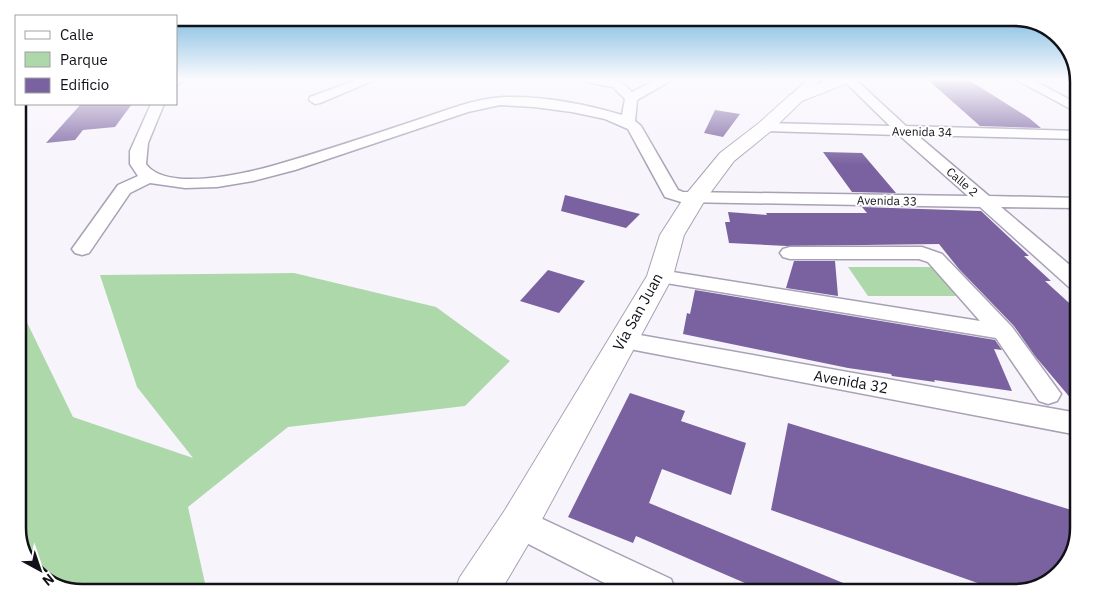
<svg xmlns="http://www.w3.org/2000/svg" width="1096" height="610" font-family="'IBM Plex Sans',sans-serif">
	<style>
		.green { fill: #add8a9 }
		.building { fill: #7a619f }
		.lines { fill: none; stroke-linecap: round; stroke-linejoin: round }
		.minor-casing { stroke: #a8a1b4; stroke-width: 3 }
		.tertiary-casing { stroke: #a8a1b4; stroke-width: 2 }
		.minor { fill: #fff; fill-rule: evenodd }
		.tertiary { fill: #fff; fill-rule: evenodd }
		.labels { text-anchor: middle; stroke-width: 4; stroke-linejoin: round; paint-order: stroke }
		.far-street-label { font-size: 12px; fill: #131118; stroke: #fff }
		.street-label { font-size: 15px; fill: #131118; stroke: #fff }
		.rim { fill: none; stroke: #131118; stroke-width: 2.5 }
	</style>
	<rect width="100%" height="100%" fill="#f7f4fc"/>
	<path class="green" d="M18,136l8,50 -8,110z
		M848,267h85l25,29h-90z
		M294,273l142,34 74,54 -45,45 -177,21 -100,80 19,85c-30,1 -138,6 -158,-9 -21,-17 -24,-27 -31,-51v-228l55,113 120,41 -56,-71 -37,-112z"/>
	<path class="building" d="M927,79h40l62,39 12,10 -61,-2z
		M81,104h51l-17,23 -32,3 -8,10 -29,3z
		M715,110l25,4 -17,23 -19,-4z
		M823,152l39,1 34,40 -44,-1z
		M565,195l75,19 -14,14 -65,-17z
		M862,207l119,4 48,45h-5l27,25h-6l33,30v96l-43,-51 -21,-30 -55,-57 -20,-25 -152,2 -58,-3 -4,-21h5l-2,-10 39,3 -1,-2h101z
		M794,261h41l3,35 -52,-8z
		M548,270l37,11 -26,32 -39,-12z
		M695,290l300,50 7,10 -8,-1 18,42 -78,-11 1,2 -43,-6 -1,-2 -43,-6 -165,-34 4,-21 3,1z
		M630,393l55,18 -4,10 65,22 -15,52 -69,-26 -13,34 216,89h-99l-130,-56 -3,7 -65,-26z
		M788,423l290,89v16l-8,32 -24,24 -32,8h-11l-232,-82z"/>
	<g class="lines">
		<defs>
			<path id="minor" d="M176,79h6l1,2 -7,5z
				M359,79h18l-57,24 -5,1 -6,-4 1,-3z
				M584,79c24,0 31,-4 48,13l26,-13h16l-37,21 -2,21 6,5 37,64 5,2 285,4 -69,-61 -134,-4 -5,-1 -2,-3 2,-3 5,-1 125,3 -48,-47h13l51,47 172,5v8l-161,-4 72,61 89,2v10l-77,-1 77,65v17l-8,-1 -90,-81 -299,-5 -16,-5 -37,-68 -23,-10 -33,-7 -38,-5 -34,-2 -32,7 -173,58 -42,11 -36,6 -32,1 -35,-5 -20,10 -41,60 -7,2 -7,-2 -3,-4 46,-64 20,-9 -8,-12v-13l21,-47h13l-16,39 -2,21c20,28 97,10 126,2 49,-14 97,-30 145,-46 28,-9 58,-22 88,-23 38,-1 81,7 117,18l3,-16 -12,-12 -27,-5z
				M808,79h13l-20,22h-10l-1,-3 1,-3z
				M1015,79h16l47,25v9z
				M790,247h132l20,7 70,73 49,67 -4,7 -9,3 -9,-3 -43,-63 -336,-56 -7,-2 -4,-4 4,-4 7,-2 320,51 -52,-59 -9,-3h-129l-7,-2 -3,-4 3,-4z
				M623,332l455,81v22l-464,-89 -3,-6 3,-6z
				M519,508l152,71 5,13h-54l-115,-59 -4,-10 4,-10z"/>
			<path id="tertiary" d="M831,79h21l-2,3 -48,19 -31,30 -37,30 -29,39 -21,35 -11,41 -140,260 -33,56h-46l6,-15 45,-67 142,-234 13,-41 27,-42 33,-40 39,-30 31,-28z"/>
		</defs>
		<use href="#minor" class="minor-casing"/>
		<use href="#tertiary" class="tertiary-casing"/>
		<use href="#minor" class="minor"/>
		<use href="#tertiary" class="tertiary"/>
	</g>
	<linearGradient id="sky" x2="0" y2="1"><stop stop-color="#68b0da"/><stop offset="0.48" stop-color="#fbfafe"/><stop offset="1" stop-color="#fbfafe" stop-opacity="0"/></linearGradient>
	<rect width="1096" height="165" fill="url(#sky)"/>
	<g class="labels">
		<g class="far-street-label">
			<text transform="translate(922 132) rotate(1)" y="4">Avenida 34</text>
			<text transform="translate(962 182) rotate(41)" y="4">Calle 2</text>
			<text transform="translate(887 201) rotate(1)" y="4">Avenida 33</text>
		</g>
		<g class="street-label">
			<text transform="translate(638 312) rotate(-61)" y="5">Vía San Juan</text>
			<text transform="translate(851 382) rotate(10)" y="5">Avenida 32</text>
		</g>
	</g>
	<path d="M0 0H1096V610H0ZM82 26H1014A56 56 0 0 1 1070 82V528A56 56 0 0 1 1014 584H82A56 56 0 0 1 26 528V82A56 56 0 0 1 82 26Z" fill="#fff" fill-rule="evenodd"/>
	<path class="rim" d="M82 26H1014A56 56 0 0 1 1070 82V528A56 56 0 0 1 1014 584H82A56 56 0 0 1 26 528V82A56 56 0 0 1 82 26Z"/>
	<rect x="15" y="15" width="162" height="90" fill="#ffffff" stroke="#a1a0a3"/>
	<rect x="25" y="31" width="25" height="8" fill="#ffffff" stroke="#a1a0a3"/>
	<text x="60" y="40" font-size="15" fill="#131118">Calle</text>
	<rect x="25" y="52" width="25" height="15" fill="#add8a9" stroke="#a1a0a3"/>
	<text x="60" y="65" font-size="15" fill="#131118">Parque</text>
	<rect x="25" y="78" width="25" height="15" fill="#7a619f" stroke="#a1a0a3"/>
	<text x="60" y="90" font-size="15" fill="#131118">Edificio</text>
	<g transform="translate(40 570) rotate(140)" stroke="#ffffff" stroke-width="4" paint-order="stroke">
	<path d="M0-4L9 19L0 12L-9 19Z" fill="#131118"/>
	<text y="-8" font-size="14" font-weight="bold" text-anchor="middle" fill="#131118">N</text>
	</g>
</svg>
